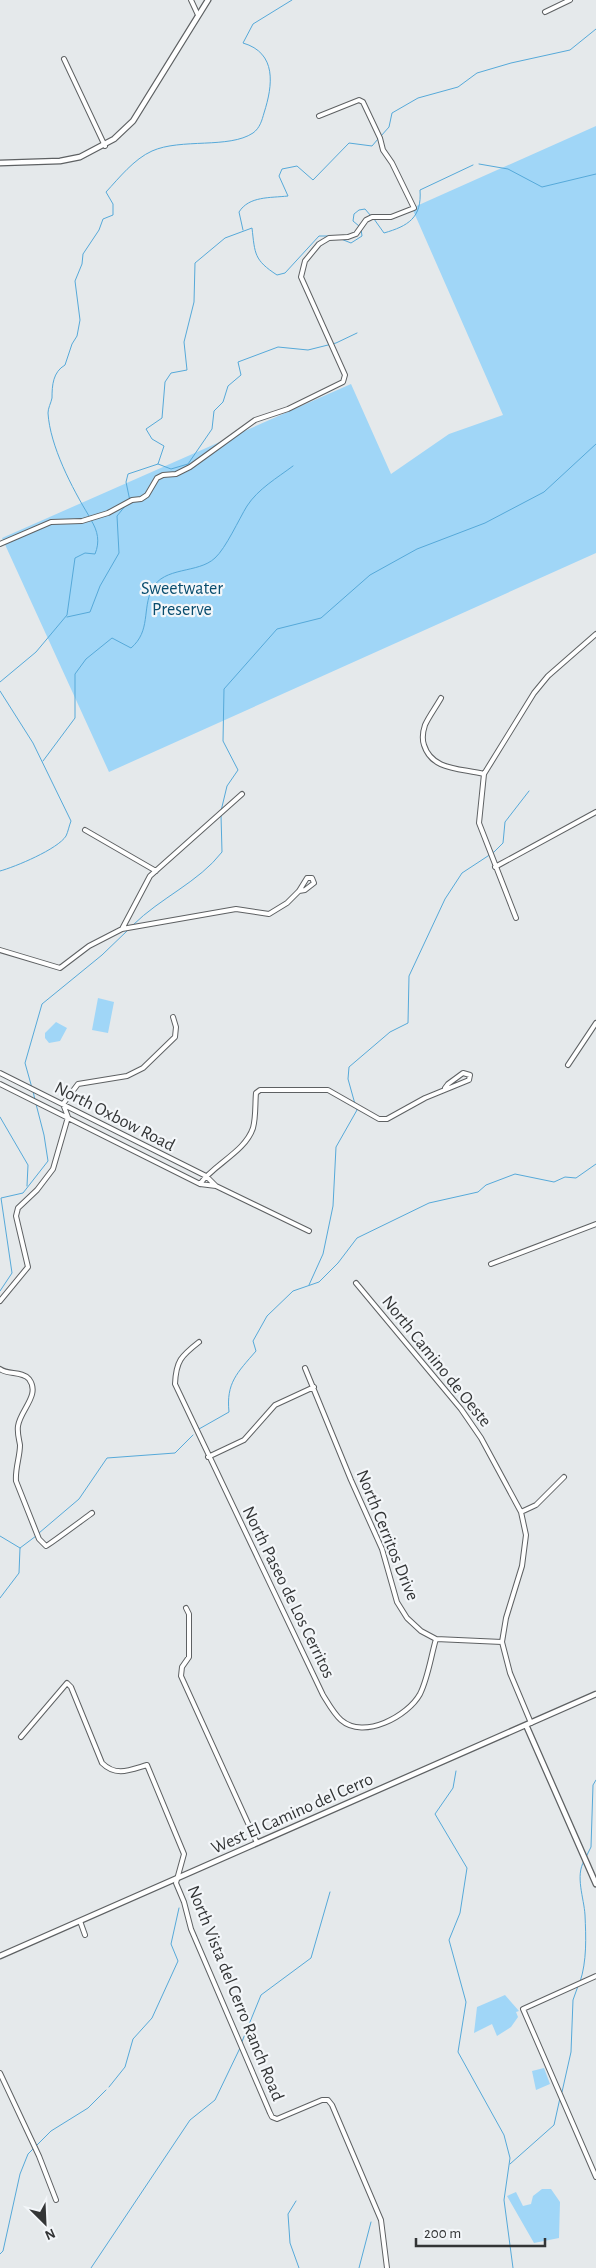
<svg xmlns="http://www.w3.org/2000/svg" width="596" height="2268" font-family="'Alegreya Sans',sans-serif">
	<style>
		.green { fill: #a0d6f7 }
		.lines { fill: none; stroke-linecap: round; stroke-linejoin: round }
		.stream { stroke: #56a9d9; stroke-width: 1 }
		.minor-casing { stroke: #5e6163; stroke-width: 6 }
		.tertiary-casing { stroke: #5e6163; stroke-width: 7 }
		.minor { stroke: #fff; stroke-width: 4 }
		.tertiary { stroke: #fff; stroke-width: 4.5 }
		.labels { text-anchor: middle; stroke-width: 4.5; stroke-linejoin: round; paint-order: stroke }
		.park-label { font-size: 18px; fill: #094d6e; stroke: #f3f6f9 }
		.street-label { font-size: 18px; fill: #333536; stroke: #f3f6f9 }
	</style>
	<rect width="100%" height="100%" fill="#e5e9eb"/>
	<path class="green" d="M596,126v427l-487,219 -107,-234 349,-154 40,90 58,-40 54,-19 -91,-207z
		M98,998l16,4 -6,31 -16,-3z
		M56,1022l11,6 -7,13 -11,2 -4,-5v-5z
		M505,1995l14,16 -3,1 2,5 -7,10 -14,9 -5,-12 -18,9 3,-26z
		M544,2068l6,16 -14,6 -4,-19z
		M542,2189h9l9,13 -1,36 -25,5 -27,-47 9,-4 7,14 8,-2 2,-8z"/>
	<g class="lines">
		<path class="stream" d="M381,136l8,-9 3,-14 26,-15 40,-11 19,-14 34,-10 59,-13 26,-21
			M479,164l29,5 34,18 54,-13
			M374,219l10,14c24,-7 38,-15 36,-43l53,-25
			M359,226l-6,-5 1,-7 5,-4 6,-1 6,7
			M243,230l-4,-18c10,-16 31,-14 49,-16l-9,-20 3,-7 15,-3 16,14 36,-37 23,3 6,-7
			M341,239l10,4 11,-7 -1,-7
			M158,464l13,5 17,-5 24,-35 2,-18 9,-9 5,-16 13,-11 -3,-13 40,-15 30,3 28,-7 21,-10
			M130,501l-4,-19 2,-8 30,-10 6,-18 -12,-7 -6,-10 16,-11 3,-36 6,-9 16,-3 -3,-28 10,-40 1,-39 30,-25 27,-10c3,26 2,32 25,47l8,-2 34,-37h13
			M89,516c-17,-28 -39,-70 -41,-103 0,-5 3,-10 4,-15 0,-13 1,-26 13,-33l7,-21 5,-8 3,-16 -5,-39 7,-17 1,-10 16,-24 4,-11 10,-4v-11l-7,-12c13,-14 28,-33 46,-41 29,-13 77,-2 101,-18 7,-5 9,-13 11,-20 9,-28 13,-60 -21,-70l10,-19 39,-24
			M67,617l23,-5 10,-26 19,-33 -2,-37 9,-11
			M0,682l36,-30 31,-37 8,-57 10,-5 10,1c5,-12 3,-23 -4,-34
			M0,691l33,52 38,78c-2,5 -3,11 -5,15 -8,13 -51,31 -66,35
			M43,761l32,-43v-44l11,-15 26,-21 19,10c20,-17 11,-39 21,-59 12,-23 46,-15 63,-31 11,-10 24,-39 32,-52 11,-17 30,-28 46,-40
			M221,811l6,-25 11,-16 -15,-29 1,-52 53,-60 44,-11 49,-43 47,-26 68,-26 59,-31 52,-48
			M133,925c27,-27 66,-43 89,-73l-1,-37
			M32,1088l-7,-25 17,-59 60,-49 26,-25
			M33,1091l2,9
			M355,1104l-7,-25 1,-12 41,-35 18,-9 1,-47 36,-77 17,-26 32,-21 9,-9 2,-21 24,-31
			M0,1117l28,48 -1,21
			M309,1285l14,-31 10,-48 3,-59 21,-37 -1,-2
			M0,1291l12,-18 -11,-75 22,-5 25,-32 -4,-26 -8,-31
			M199,1429l30,-17c-3,-29 8,-39 27,-61l-3,-10 14,-25 26,-25 26,-9 19,-19 19,-25 72,-35 49,-11 8,-7 29,-11 39,8 11,-5 11,1 20,-14
			M39,1533l40,-34 28,-41 68,-5 18,-18
			M0,1536l20,12
			M0,1598l19,-25 1,-25 16,-12
			M456,1771l-3,17 -18,26 32,54 -7,45 -11,27 17,62 -8,50 46,83 6,23 -6,42 9,68
			M586,1857l5,-10 2,-62 3,-5
			M580,1982c7,-21 6,-45 5,-67 -1,-17 -10,-39 -1,-54
			M241,2044l20,-49 50,-37 19,-66
			M109,2087l16,-20 8,-28 19,-21 26,-57 -7,-17 8,-36
			M562,2092l9,-40 2,-52 5,-14
			M510,2164l44,-39 6,-27
			M296,2201l-8,13 2,29 9,25
			M0,2254l3,-3 17,-77 8,-20 23,-23 37,-23 18,-18
			M91,2268l99,-148 25,-20 25,-52
			M359,2268l12,-46"/>
		<defs>
			<path id="minor" d="M191,0l7,15
				M545,12l25,-12
				M64,59l41,87
				M0,544l51,-22 31,-1 26,-8 24,-13 9,-1 6,-4 10,-17 6,-3 13,-1 14,-7 65,-47 33,-11 55,-27 2,-7 -44,-98 4,-16 14,-17 10,-6 19,-1 8,-3 10,-14 6,-3h19l23,-9 -22,-45 -9,-13 -3,-12 -17,-36 -4,-2 -40,16
				M441,698c-5,9 -12,18 -16,27 -2,6 -3,14 -1,20 8,26 37,23 60,29
				M85,830l71,41
				M495,867l101,-55
				M516,918l-37,-95 5,-49 50,-81 14,-17 48,-42
				M122,929l28,-53 92,-82
				M0,950l60,18 29,-22 33,-17 114,-20 33,5 18,-11 12,-12 8,-13h5l2,5 -9,7 -6,1
				M568,1065l28,-42
				M0,1073l206,103 10,10
				M0,1084l200,100 16,2 93,45
				M200,1184c14,-20 45,-32 53,-56 3,-11 2,-25 3,-35l4,-3h68l51,29h8l38,-21 44,-18 1,-5 -7,-2 -15,11 -3,4
				M491,1264l105,-40
				M356,1283l105,126 20,29 40,74 5,23 -4,31 -16,52 -4,24 8,31 21,50
				M0,1301l28,-34 -12,-51 2,-8 19,-18 16,-21 15,-52 -5,-13 15,-20 49,-8 16,-8 32,-31 1,-10 -3,-10
				M199,1342c-18,14 -23,19 -24,42l148,311c5,8 11,19 18,25 23,20 67,-4 79,-26 8,-16 11,-38 16,-55
				M305,1368l46,112 31,69 15,53 10,16 14,13 15,8 66,3
				M0,1369c8,6 22,2 29,10 12,16 -9,31 -11,47 -1,7 1,13 2,19 0,12 -5,23 -4,36l23,58 7,7c3,-1 39,-28 46,-33
				M208,1457l36,-17 31,-35 39,-18
				M521,1512l15,-7 28,-28
				M186,1608l3,6v43l-7,10 -1,9 76,167
				M21,1737l46,-54 4,4 31,76c14,14 28,7 45,2l37,89 -8,29 8,19 7,27 79,184 2,4 5,2 45,-19h6l4,5 49,115 6,48
				M80,1921l5,14
				M596,1976l-73,33 73,168
				M0,2073l39,83 17,44"/>
			<path id="tertiary" d="M0,163l60,-2 20,-4 34,-18 19,-18 75,-121
				M526,1725l70,159
				M0,1956l596,-262"/>
		</defs>
		<use href="#minor" class="minor-casing"/>
		<use href="#tertiary" class="tertiary-casing"/>
		<use href="#minor" class="minor"/>
		<use href="#tertiary" class="tertiary"/>
	</g>
	<g class="labels">
		<g class="park-label">
			<text x="182" y="594">Sweetwater<tspan x="182" dy="21">Preserve</tspan></text>
		</g>
		<g class="street-label">
			<text transform="translate(115 1116) rotate(27)" y="6">North Oxbow Road</text>
			<text transform="translate(437 1361) rotate(51)" y="6">North Camino de Oeste</text>
			<text transform="translate(388 1535) rotate(68)" y="6">North Cerritos Drive</text>
			<text transform="translate(289 1592) rotate(64)" y="6">North Paseo de Los Cerritos</text>
			<text transform="translate(292 1813) rotate(-24)" y="6">West El Camino del Cerro</text>
			<text transform="translate(236 1993) rotate(68)" y="6">North Vista del Cerro Ranch Road</text>
		</g>
	</g>
	<g transform="translate(45 2223) rotate(156)" stroke="#f3f6f9" stroke-width="4" paint-order="stroke">
	<path d="M0-4L9 19L0 12L-9 19Z" fill="#333536"/>
	<text y="-8" font-size="14" font-weight="bold" text-anchor="middle" fill="#333536">N</text>
	</g>
	<path d="M416 2238v8h129v-8" fill="none" stroke="#333536" stroke-width="2.5"/>
	<text x="424" y="2238" font-size="15" fill="#333536" stroke="#f3f6f9" stroke-width="4" paint-order="stroke">200 m</text>
</svg>
